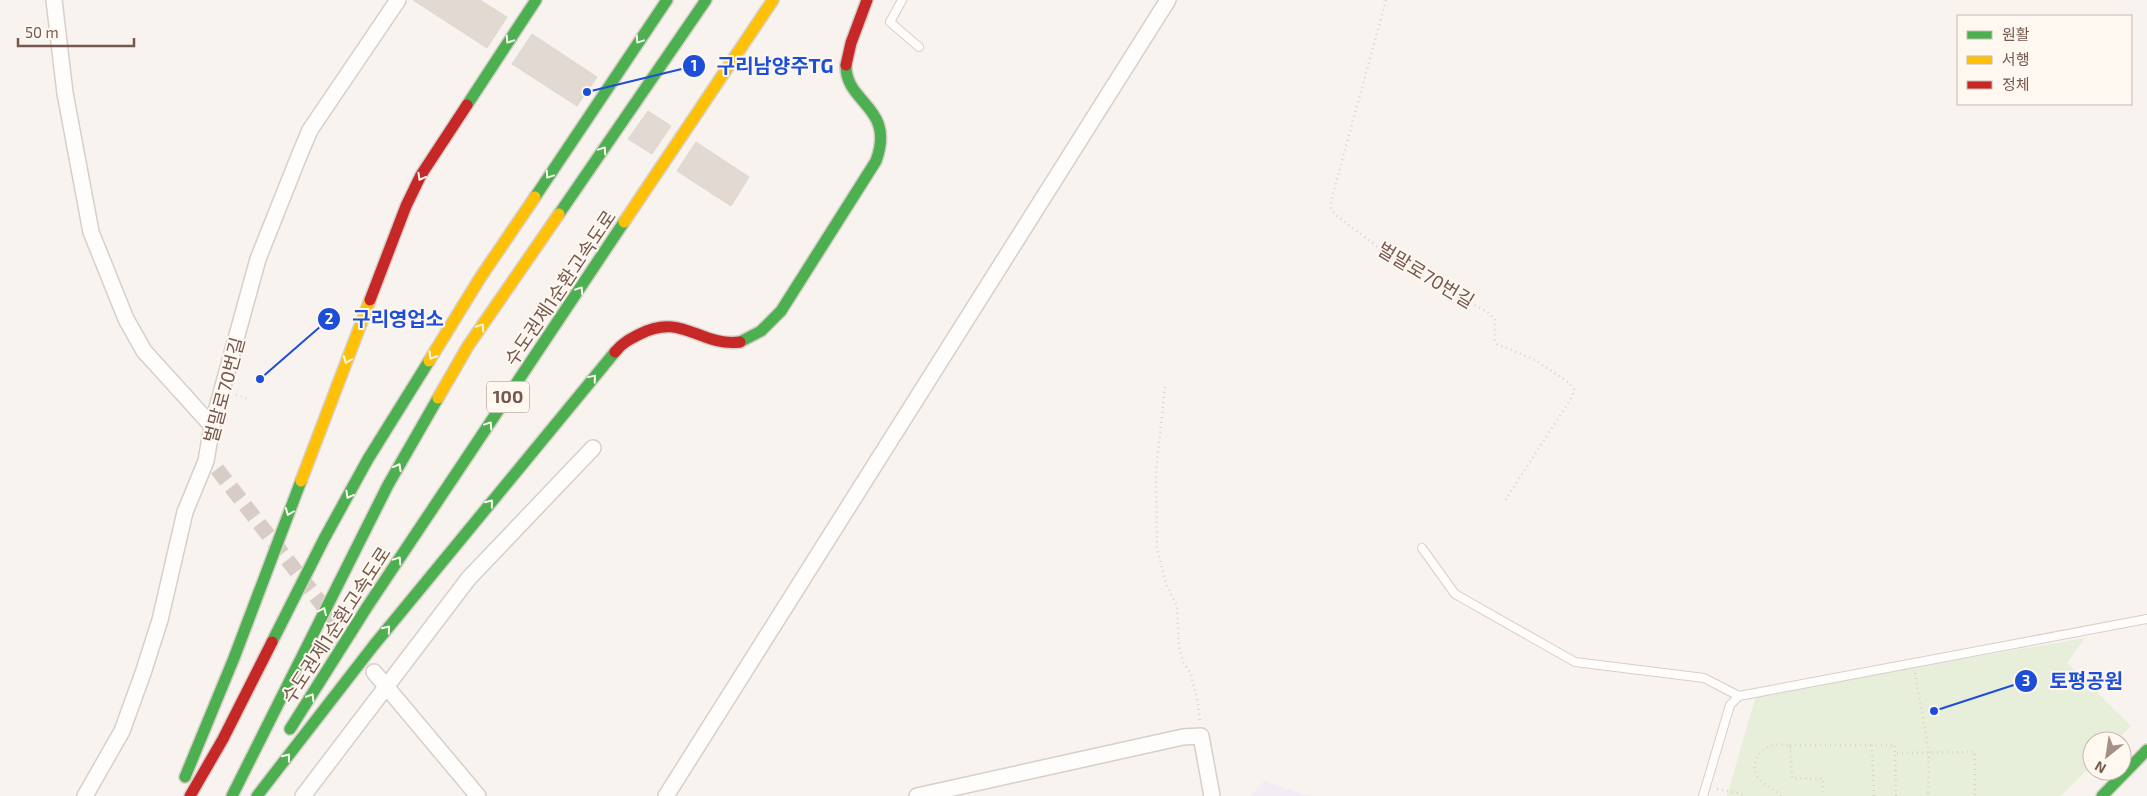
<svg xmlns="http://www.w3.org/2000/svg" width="2147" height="796" font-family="'Exo 2','Noto Sans KR',sans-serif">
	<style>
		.education { fill: #f4ecf4 }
		.green { fill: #e7eeda }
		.building { fill: #e2d9d3; stroke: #e1d6d0 }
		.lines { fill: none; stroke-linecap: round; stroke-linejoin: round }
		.street-tunnel { stroke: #d8ccc6; stroke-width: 15; stroke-dasharray: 15 8; stroke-linecap: butt }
		.lane-casing { stroke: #d6cfca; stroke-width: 10 }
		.street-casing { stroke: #d6cfca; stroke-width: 18 }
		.fast-casing { stroke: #d8cfca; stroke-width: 14 }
		.slow-casing { stroke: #d8cfca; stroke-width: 14 }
		.jam-casing { stroke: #d8cfca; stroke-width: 14 }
		.path { stroke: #dad2cf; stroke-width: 2.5; stroke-dasharray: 1 4; stroke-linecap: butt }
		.lane { stroke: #fefdfc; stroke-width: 8 }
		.street { stroke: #fefdfc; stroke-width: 15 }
		.fast { stroke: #4caf50; stroke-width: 11 }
		.slow { stroke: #ffc107; stroke-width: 11 }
		.jam { stroke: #c62828; stroke-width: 11 }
		.oneway { stroke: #fef8f1 }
		.labels { text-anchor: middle; stroke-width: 4; stroke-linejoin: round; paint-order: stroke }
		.shield { fill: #fef8f1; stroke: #9f897f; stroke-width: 1 }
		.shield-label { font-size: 18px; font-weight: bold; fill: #76594e }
		.street-label { font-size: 19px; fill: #76594e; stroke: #fef8f1 }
		.leader { fill: none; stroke: #1d4ed8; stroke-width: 2 }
		.callout-dot { fill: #1d4ed8; stroke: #fef8f1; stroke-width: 2 }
		.mark-label { font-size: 15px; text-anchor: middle; font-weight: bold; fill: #fff }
		.callout-label { font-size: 20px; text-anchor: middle; font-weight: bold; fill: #1d4ed8; stroke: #fef8f1; stroke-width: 4; stroke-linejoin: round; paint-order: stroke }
	</style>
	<rect width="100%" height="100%" fill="#f8f3ee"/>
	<path class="education" d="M1264,781l46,15h-60z"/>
	<path class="green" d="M2085,638l-18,25 64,63 -15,15h-24v24l-31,31h-334l29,-101z"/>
	<path class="building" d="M413,0h67l27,17 -20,31z
		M532,34l65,43 -20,29 -65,-42z
		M648,111l23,15 -19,28 -24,-15z
		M696,142l53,35 -18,29 -54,-35z"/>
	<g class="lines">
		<path class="street-tunnel" d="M217,469l134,173"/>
		<defs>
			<path id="lane" d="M902,0l-12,22 29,25
				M1422,548l33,46 120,68 129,16 35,18
				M1703,796l27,-91 9,-9 408,-77"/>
			<path id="street" d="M54,0l11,93 26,139 35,87 18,32 68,75
				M374,672l104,124
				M85,796l37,-65 21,-58 17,-53 25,-108 21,-51 6,-35 46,-167 41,-103 11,-26 88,-130
				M303,796l166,-218 124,-130
				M666,796l502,-796
				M917,796l266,-59 18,-1 11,60"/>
			<path id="fast" d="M467,105l69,-105
				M535,197l132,-197
				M559,214l147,-214
				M740,342l21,-11 20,-20 95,-150c20,-55 -31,-57 -30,-96
				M272,642l52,-103 44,-80 61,-98
				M290,729l77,-122 257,-385
				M185,777l49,-119 67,-177
				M232,796l156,-311 50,-87
				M257,796l117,-151 241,-293
				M2102,796l45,-46"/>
			<path id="slow" d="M624,222l149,-222
				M429,361l51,-83 55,-81
				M438,398l30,-52 91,-132
				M301,481l69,-181"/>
			<path id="jam" d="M846,65l5,-22 16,-43
				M370,300l36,-94 15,-31 46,-70
				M615,352c7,-9 15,-13 25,-18 42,-22 60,13 100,8
				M190,796l33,-57 49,-97"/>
		</defs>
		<use href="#lane" class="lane-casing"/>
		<use href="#street" class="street-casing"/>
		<use href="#fast" class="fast-casing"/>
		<use href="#slow" class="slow-casing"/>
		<use href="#jam" class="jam-casing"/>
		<path class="path" d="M1386,0l-55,201v8l6,7 58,44 92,52 8,7v21l2,4 38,16 33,22 6,7 -2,8 -68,105
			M1165,387l-9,85 1,76 9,36 11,22 2,40 4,16 8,12 7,29 2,19
			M236,395l14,4
			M1915,673l14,79 -1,44
			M1790,745h82
			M1717,789l26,5 1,2
			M1781,796c-6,-7 -16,-10 -22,-17 -10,-11 -2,-28 11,-33 6,-2 14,-1 20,-1l2,33 31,1v17
			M1874,796l-2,-51h23v8
			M1896,796l-1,-43 80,-1v44"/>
		<use href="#lane" class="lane"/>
		<use href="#street" class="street"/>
		<use href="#fast" class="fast"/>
		<use href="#slow" class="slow"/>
		<use href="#jam" class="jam"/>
	</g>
	<defs><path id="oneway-chevron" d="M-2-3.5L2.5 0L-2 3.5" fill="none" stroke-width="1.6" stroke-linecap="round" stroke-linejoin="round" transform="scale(1.25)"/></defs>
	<g class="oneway">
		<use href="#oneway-chevron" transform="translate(509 40) rotate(124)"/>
		<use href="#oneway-chevron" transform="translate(639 40) rotate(124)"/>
		<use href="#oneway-chevron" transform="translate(603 150) rotate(-56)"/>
		<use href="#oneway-chevron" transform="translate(549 175) rotate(124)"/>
		<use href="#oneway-chevron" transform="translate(421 177) rotate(119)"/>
		<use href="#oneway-chevron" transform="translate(580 290) rotate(-56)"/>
		<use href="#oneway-chevron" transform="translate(481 327) rotate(-56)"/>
		<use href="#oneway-chevron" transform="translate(432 356) rotate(122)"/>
		<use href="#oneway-chevron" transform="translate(347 360) rotate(111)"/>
		<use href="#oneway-chevron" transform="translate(593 378) rotate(-50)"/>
		<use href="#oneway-chevron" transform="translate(489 425) rotate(-56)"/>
		<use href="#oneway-chevron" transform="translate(398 467) rotate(-61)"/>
		<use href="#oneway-chevron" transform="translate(349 495) rotate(119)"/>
		<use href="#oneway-chevron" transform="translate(490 503) rotate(-51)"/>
		<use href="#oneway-chevron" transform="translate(289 512) rotate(111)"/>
		<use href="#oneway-chevron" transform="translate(398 560) rotate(-56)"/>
		<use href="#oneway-chevron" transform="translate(323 611) rotate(-65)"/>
		<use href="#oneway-chevron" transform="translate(387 629) rotate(-51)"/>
		<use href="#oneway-chevron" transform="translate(311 697) rotate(-58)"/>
		<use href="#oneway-chevron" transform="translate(287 757) rotate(-52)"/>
	</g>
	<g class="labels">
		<rect class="shield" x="487" y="381.5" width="42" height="31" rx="4"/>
		<g class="shield-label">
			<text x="508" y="403">100</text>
		</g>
		<g class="street-label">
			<text transform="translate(1426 275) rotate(31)" y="7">벌말로70번길</text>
			<text transform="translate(560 288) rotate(-56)" y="7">수도권제1순환고속도로</text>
			<text transform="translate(224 390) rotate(-75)" y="7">벌말로70번길</text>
			<text transform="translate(336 625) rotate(-57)" y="7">수도권제1순환고속도로</text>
		</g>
	</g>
	<path class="leader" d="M587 92L694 66M260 379L329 319M1934 711L2026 681"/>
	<g class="callout-dot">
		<circle cx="587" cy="92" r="5"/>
		<circle cx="260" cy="379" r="5"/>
		<circle cx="1934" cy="711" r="5"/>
		<circle cx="694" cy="66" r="12"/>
		<circle cx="329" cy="319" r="12"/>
		<circle cx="2026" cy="681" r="12"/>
	</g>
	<g class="mark-label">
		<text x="694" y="71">1</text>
		<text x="329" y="324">2</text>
		<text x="2026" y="686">3</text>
	</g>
	<g class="callout-label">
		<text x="775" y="73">구리남양주TG</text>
		<text x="398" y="326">구리영업소</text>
		<text x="2086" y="688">토평공원</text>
	</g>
	<rect x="1957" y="15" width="175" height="90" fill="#fef8f1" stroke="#c8b8b0"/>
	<rect x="1967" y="31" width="25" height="8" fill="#4caf50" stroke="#c8b8b0"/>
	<text x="2002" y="40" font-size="15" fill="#76594e">원활</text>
	<rect x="1967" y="56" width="25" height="8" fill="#ffc107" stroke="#c8b8b0"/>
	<text x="2002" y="65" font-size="15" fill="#76594e">서행</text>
	<rect x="1967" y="81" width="25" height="8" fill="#c62828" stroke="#c8b8b0"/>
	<text x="2002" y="90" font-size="15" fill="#76594e">정체</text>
	<g transform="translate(2107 756) rotate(210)"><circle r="24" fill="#fef8f1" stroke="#c8b8b0"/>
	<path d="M0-4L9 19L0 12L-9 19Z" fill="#a48f86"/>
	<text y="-8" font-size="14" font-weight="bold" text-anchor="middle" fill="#76594e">N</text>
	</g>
	<path d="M18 38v8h116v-8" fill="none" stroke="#76594e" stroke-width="2.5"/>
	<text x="25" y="38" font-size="15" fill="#76594e" stroke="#fef8f1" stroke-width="4" paint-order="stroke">50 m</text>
</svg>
